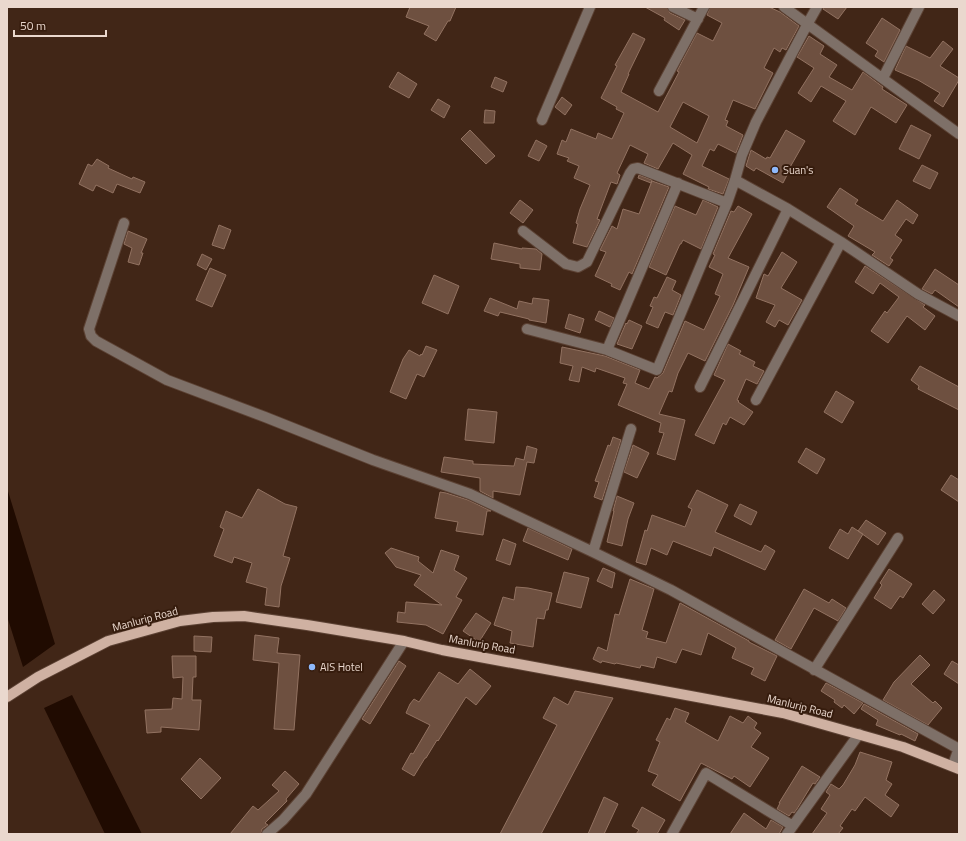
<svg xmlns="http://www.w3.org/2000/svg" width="966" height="841" font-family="'Titillium Web',sans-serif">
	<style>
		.water { fill: #200b01 }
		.building { fill: #6e5040; stroke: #927261; fill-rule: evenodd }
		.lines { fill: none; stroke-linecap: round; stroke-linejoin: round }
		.minor-casing { stroke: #5c4234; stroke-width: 12 }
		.major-casing { stroke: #5c4234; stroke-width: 12 }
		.minor { stroke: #7e7068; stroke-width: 10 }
		.major { stroke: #cfb1a2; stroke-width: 10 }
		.poi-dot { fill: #8eb9fc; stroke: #361c0d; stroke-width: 1.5 }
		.labels { text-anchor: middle; stroke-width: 4; stroke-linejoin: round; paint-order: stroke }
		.poi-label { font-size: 11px; fill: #ead8ce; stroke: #361c0d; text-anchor: start }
		.street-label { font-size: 11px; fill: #ead8ce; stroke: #361c0d }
	</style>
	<rect width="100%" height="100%" fill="#412617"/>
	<path class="water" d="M7,488l48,156 -32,23 -16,-51z
		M72,695l70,139h-37l-61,-126z"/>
	<path class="building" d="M410,7h46l-6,14h-2l-12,20 -12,-7 5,-8 -23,-9z
		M645,7h22l3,6 15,7 -6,10 -15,-10 1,-2z
		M710,7h59l11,5 19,14 -13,24 -4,-2 -2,4 -6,-4 -10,20 9,5 -18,36 -22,-9 -8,20 3,1 -2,5 17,9 -7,18 -18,-9 -4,7 -4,-2 -8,17 27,13 -6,15 -15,-5 1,-2 -26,-13 9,-19 -19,-12 -15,26 -14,-6 4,-9 -18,-9 -13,28 3,2 -3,9 -6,-2 -14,37 3,1 -13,27 -14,-4 5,-19 -2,-1 4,-14 10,-24 -16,-7 5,-12 -12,-5 2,-3 -12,-4 5,-14 4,2 5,-13 25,10 2,-6 14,6 12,-26 -8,-4 1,-2 -16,-9 16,-32 -2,-1 18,-32 12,6 -17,35h1l-8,18 37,20 21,-40 -2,-1 20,-38 16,8 9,-18 -15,-8zM683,102l26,14 -12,27 -27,-16z
		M823,7h24l-9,12 -15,-10z
		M882,18l18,12 -16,32 -9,-6 3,-5 -12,-8z
		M809,36l15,10 -4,8 17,11 -8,12 23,13 11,-18 20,15 -1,2 25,16 -11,18 -25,-16 -16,28 -22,-14 13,-20 -25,-15 -10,16 -13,-9 16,-25 -17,-11z
		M943,41l10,8 -13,17 19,12v2l-16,27 -9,-6 6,-8 -22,-13 -23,-10 11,-24 24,12z
		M398,72l19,12 -8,14 -20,-11z
		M495,77l12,5 -4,10 -12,-5z
		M562,97l10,8 -7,10 -10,-8z
		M438,99l12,7 -6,12 -13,-8z
		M485,110l10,1 -1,12h-10z
		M911,125l20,10 -12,24 -20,-10z
		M470,130l25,26 -9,8 -25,-25z
		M786,130l19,11 -16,28h1l-7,14 -27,-15 -2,3 -8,-5 5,-16 15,9 1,-2 3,1z
		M536,140l11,6 -8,15 -11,-5z
		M97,159l12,7 -1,2 24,11 1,-2 12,5 -5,11 -23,-9 -4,9 -17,-8 -3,6 -14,-7 9,-20 4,2z
		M922,165l16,8 -8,16 -17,-8z
		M639,175l13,5 -1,3 -13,-5z
		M652,181l17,6 -37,87 -3,-2 -9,18 -9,-4 1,-2 -17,-8 11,-24 -6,-2 12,-24 5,3 6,-20 16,5z
		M840,188l18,12 -3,4 28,17 14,-21 21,15 -5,9 -7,-5 -11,16 7,5 -12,18 3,2 -4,6 -17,-11 3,-3 -27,-16 6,-10 -27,-19z
		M520,200l13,10 -10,13 -13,-10z
		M703,200l15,7 -17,42 -18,-9 -2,4h-1l-14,31 -17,-8 26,-61 21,9z
		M738,206l14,8 -24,44 21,9 -16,38 -28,56 -17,-8 -10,20 -6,19 -3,-1 -10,23 26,6 -10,40 -18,-6 7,-21 -5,-1 2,-9 -43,-18 9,-21 -4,-1 2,-5 -29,-10 -1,4 -13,-5 -3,15 -10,-2 4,-14 -13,-3 2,-16 43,9 35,14 -5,13 14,6 6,-12 2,1 6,-5 22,-52 19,9 16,-34 -5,-2 8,-20 -14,-7 6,-12 -2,-1 18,-43 3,1z
		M219,225l12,5 -7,19 -12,-4z
		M128,231l19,8 -6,14h2l-4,12 -11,-3 4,-14 -8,-4z
		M494,243l28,6v-1l14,1 6,5 -2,16 -20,-2v-4l-29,-5z
		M782,252l15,10 -16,26 21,12 -14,25 -9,-5 -4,7 -9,-5 9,-17 -19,-7 8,-24 4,2z
		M202,254l10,5 -6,11 -9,-5z
		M865,266l60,39 -2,2 12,9 -10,14 -18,-14 -19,27 -17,-12 14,-20 2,2 12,-16 -19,-14 -7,11 -18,-12z
		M210,268l16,7 -14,32 -16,-7z
		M935,269l24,16v22l-24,-17 -3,4 -10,-5z
		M434,275l25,11 -11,28 -26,-11z
		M667,277l9,4 -4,9 9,5 -8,20 -8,-3 -7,16 -12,-5 7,-16 -3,-1 4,-9 3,1z
		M490,298l27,11 2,-8 13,3 1,-6 16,2 -3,23 -17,-3v-1l-29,-7 -2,4 -14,-5z
		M599,311l15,7 -4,9 -15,-7z
		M569,314l15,5 -4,14 -15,-5z
		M629,320l13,6 -10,23 -15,-5 9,-21 1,1z
		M728,344l13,7 -2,3 16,8 -2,4 11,5 -7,13 -11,-5 -9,21 2,1 -1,1 15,10 -9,13 -14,-8 -4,8 -3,-2 -9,21 -19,-9 30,-55 -11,-5z
		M426,346l11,4 -13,27 -7,-3 -11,25 -16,-7 13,-33 6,-9 11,6 1,-2 1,1z
		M920,366l39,21v23l-41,-21 1,-3 -8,-6z
		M836,391l18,11 -12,21 -18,-11z
		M468,409l29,3 -3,31 -29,-3z
		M613,437l8,3 -19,60 -8,-3 5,-15 -4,-1 13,-36 2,1z
		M633,445l16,8 -12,25 -13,-6z
		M527,446l10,3 -3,14 -7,-1 -7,33 -27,-4v7l-13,-7v-13l-39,-6 3,-15 29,4v3l41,2 2,-8 8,2z
		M806,448l19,11 -8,15 -19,-12z
		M951,475l8,5v22l-18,-12z
		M258,489l27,15 12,3 -14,49 7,2 -9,28 -2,21 -14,-2 2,-17 -21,-6 6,-19 -18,-6 -2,6 -18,-7 10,-27 -4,-2 6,-16 16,7z
		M697,490l31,15 -13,27 46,20 4,-7 10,6 -10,19 -51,-23 -3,9 -38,-15 -6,14 -16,-7 -5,17 -10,-3 9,-32 2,1 5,-16 33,12 7,-18 -4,-2z
		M440,492l6,1 22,7 23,11h-4l-4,24 -27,-4 2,-9 -23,-4z
		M617,496l17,7 -6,16 -6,27 -15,-4 7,-31h-1z
		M740,504l17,8 -6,13 -17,-9z
		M866,520l20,13 -8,12 -20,-14z
		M852,527l11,7 -15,25 -19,-11 11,-19 8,5z
		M528,528l44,21 -4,11 -45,-19z
		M503,539l13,5 -6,21 -14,-5z
		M391,548l28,9 -1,4 15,12 8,-23 18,6 -5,14 13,8 -11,19 6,3 -19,34 -17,-9 -29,-3 1,-10 7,1 1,-11 36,3 -28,-20 7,-10 -25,-8 -11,-14z
		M603,568l12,5 -3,15 -15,-7z
		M889,569l23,15 -9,14 -3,-2 -9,13 -17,-11 8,-13 -2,-2z
		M564,572l25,6 -8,30 -25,-6z
		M630,579l24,10 -12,41 6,2 -2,6 20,5 14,-40 69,38v1l28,14 -12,25 -14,-7 3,-6 -22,-10 4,-10 -28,-15 -7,22 -19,-6 -6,14 -19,-6 -3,11 -13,-3 -1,3 -24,-5 -1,1 -13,-3 -1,2 -8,-4 5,-12 9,4 8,-37 4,1z
		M516,587l12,1 24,5 -4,17h-2l-2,9 -7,-1 -4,29 -23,-4 2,-12 -18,-6 9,-28 11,3z
		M804,589l25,14 3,-4 14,9 -8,13 -24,-13 -23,41 -16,-9z
		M934,590l11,10 -12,14 -11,-10z
		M476,613l15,10 -12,19 -16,-11z
		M255,635l24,3 -2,15 23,2 -6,75 -20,-1 5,-66 -26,-3z
		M194,636l18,1 -1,15 -17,-1z
		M920,655l10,10 -19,19 22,19 2,-2 7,7 -14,17 -45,-25 11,-18z
		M172,656h24v21h-3l-1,23h9l-2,30 -38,-3v5l-14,1 -2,-23 27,-1 1,-11 9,1 1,-22 -10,1z
		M399,661l7,5 -36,58 -8,-5z
		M952,661l7,4v19l-15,-10z
		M470,669l21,17 -15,19 -10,-8 -28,44 -1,-1 -11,18h-1l-11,18 -12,-7 9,-16 2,1 17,-29 -24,-12 4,-9 4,-5 5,3 20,-30 19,12z
		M826,683l37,20 -9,11 -10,-9 -2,3 -8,-6 1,-2 -14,-9z
		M575,691l38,7 -72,136h-41l57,-109 -14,-7 11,-21 14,8z
		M864,704l54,30 -3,7 -14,-7 -1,1 -24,-10 2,-5 -17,-11z
		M675,708l14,5 -4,9 33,19 12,-25 13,7 5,-7 9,7 -3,5 7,5 -10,14 18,11 -19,29 -16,-11 -2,3 -31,-16 -21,38 -28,-16 6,-10 -10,-4 12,-29 -4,-2 11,-22 3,2z
		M860,752l32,10 -6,18 6,4 -7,11 14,10 -8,12 -26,-20 -10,14 -3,-2 -12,17 3,2 -5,6h-26l15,-21 -6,-4 9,-14 -4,-3 5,-8 8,5 4,-4 12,-20z
		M200,758l21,20 -20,21 -20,-20z
		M802,766l18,11 -5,7 -2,-1 -16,26 -3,4 -2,-1 -3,4 -12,-7 3,-6h-1z
		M285,771l14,13 -13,15 1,2 -22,22 3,2 -6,4 -1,5h-31l23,-28 5,4 21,-19 -7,-6z
		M604,797l14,7 -14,30h-16z
		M642,807l23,13 -8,14h-21l3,-4 -7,-4z
		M744,813l22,16 5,-9 12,7 -4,7h-49z"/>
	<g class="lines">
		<defs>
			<path id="minor" d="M673,7l25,12
				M784,7l175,127
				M883,78l36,-71
				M659,91l45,-84
				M542,120l48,-113
				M735,180l53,29 53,33 77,52 41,22
				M124,223l-35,106 2,7 5,5 71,39 98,37 108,43 97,34 123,58 78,38 288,159
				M523,231l43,33 12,3 9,-5 43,-89 3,-4 5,-1 89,35
				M527,329l80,21 50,20 70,-167 8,-23 7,-25 14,-33 52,-99 9,-16
				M607,350l71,-167
				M700,387l88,-178
				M756,400l85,-158
				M593,552l38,-123
				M814,670l84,-132
				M953,765l6,-17
				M267,834l16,-14 23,-26 98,-153
				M672,834l34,-61 87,53
				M787,834l72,-100"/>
			<path id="major" d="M7,697l31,-20 70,-36 72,-20 33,-4 31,-1 63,9 97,16 38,9 341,63 120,34 56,22"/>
		</defs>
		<use href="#minor" class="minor-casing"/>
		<use href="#major" class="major-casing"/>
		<use href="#minor" class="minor"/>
		<use href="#major" class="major"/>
	</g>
	<g class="poi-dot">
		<circle cx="775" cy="170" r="4"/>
		<circle cx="312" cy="667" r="4"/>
	</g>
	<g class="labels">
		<g class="poi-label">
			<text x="783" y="174">Suan's</text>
			<text x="320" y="671">AIS Hotel</text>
		</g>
		<g class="street-label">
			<text transform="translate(145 619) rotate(-15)" y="4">Manlurip Road</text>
			<text transform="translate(482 644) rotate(10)" y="4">Manlurip Road</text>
			<text transform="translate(800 706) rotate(14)" y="4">Manlurip Road</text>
		</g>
	</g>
	<rect width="966" height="841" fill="none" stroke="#ead8ce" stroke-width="16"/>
	<path d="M14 30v6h92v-6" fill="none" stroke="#ead8ce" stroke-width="2"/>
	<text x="20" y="30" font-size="12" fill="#ead8ce" stroke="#361c0d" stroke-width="3" paint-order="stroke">50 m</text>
</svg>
